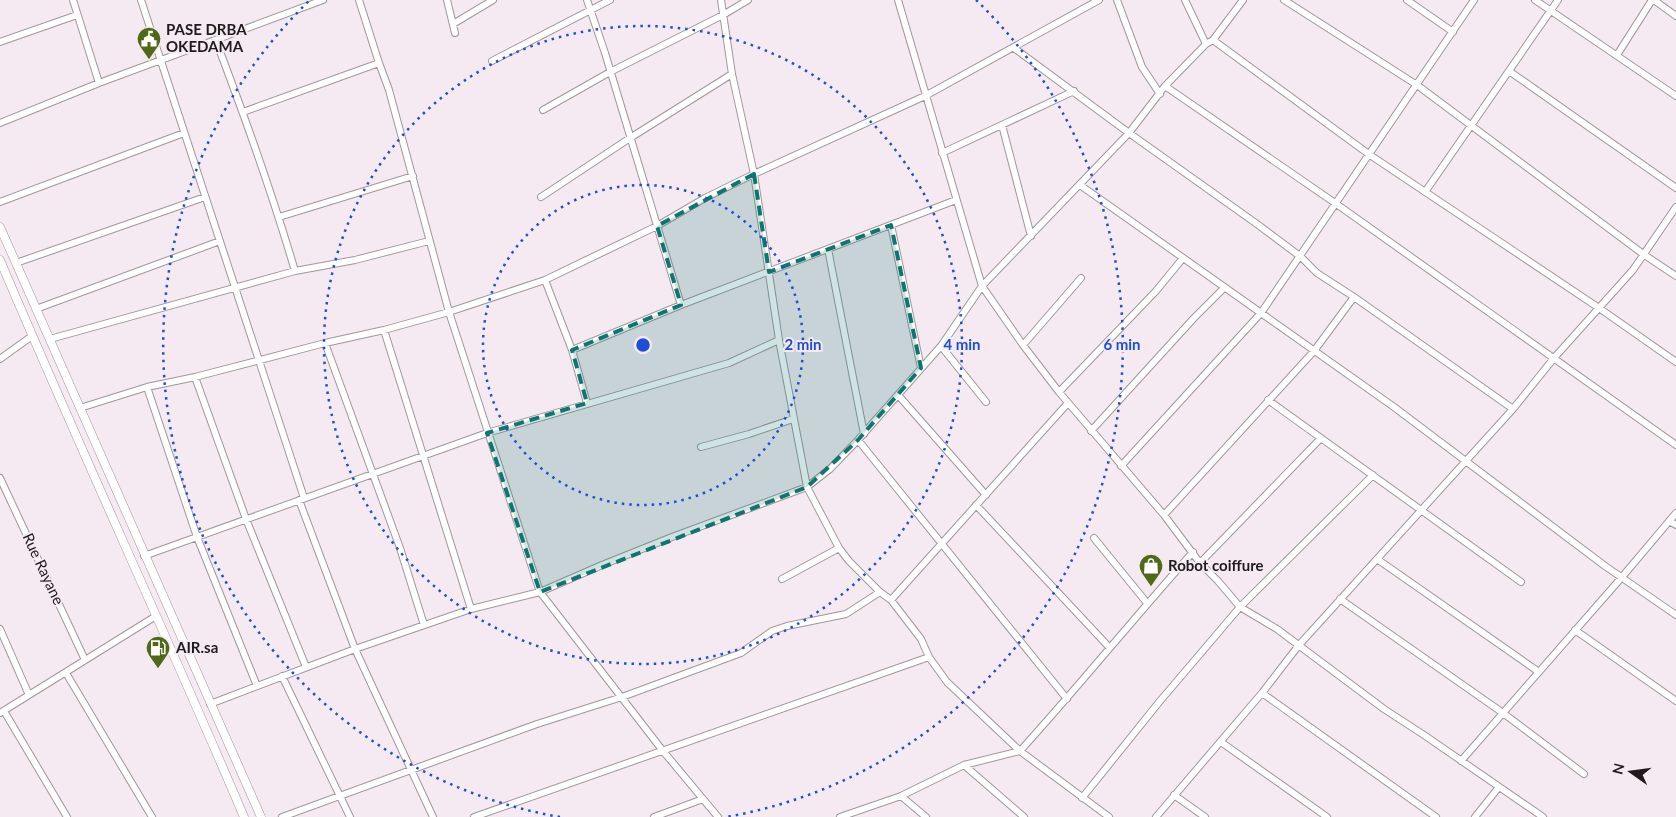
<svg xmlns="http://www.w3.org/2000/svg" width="1676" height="817" font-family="Lato,sans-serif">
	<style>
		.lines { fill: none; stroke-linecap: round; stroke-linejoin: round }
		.minor-casing { stroke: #a0969d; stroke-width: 8 }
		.major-casing { stroke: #a0969d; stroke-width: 9 }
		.minor { stroke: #fff; stroke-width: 6 }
		.major { stroke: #fff; stroke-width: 8 }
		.marked { fill: #0f766e; fill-opacity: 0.2; stroke: #0f766e; stroke-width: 4; stroke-dasharray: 10 6; stroke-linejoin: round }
		.ring { fill: none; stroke: #1d4ed8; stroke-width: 2.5; stroke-dasharray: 2.5 5 }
		.labels { text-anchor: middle; stroke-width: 4; stroke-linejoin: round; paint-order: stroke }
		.poi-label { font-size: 15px; font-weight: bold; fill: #1f1b1d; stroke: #f5eaf1; text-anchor: start }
		.street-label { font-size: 15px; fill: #1f1b1d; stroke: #f5eaf1 }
		.centre { fill: #1d4ed8; stroke: #f5eaf1; stroke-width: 2.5 }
		.ring-label { font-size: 15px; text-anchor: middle; font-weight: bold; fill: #1d4ed8; stroke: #f5eaf1; stroke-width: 4; stroke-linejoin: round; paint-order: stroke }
	</style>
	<rect width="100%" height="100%" fill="#f5eaf1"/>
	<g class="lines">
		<defs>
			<path id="minor" d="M73,0l26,83
				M141,0l163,498
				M359,0l20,63
				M447,0l8,33
				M587,0l18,53 76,252
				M721,0l11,74 22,100 25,166 28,147 32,61 10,13 31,31 11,8 30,39 8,18 18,25 73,69c59,-65 114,-133 173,-199
				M898,0l84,286 41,59 36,47 105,123 36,48 18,18 22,26 37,22 107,80 40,26 119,82
				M1117,0l25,67 18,27
				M1185,0l21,44
				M1284,0l133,85 226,169 33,22
				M1407,0l46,32
				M1535,0l141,96
				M1654,0l22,16
				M453,24l40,-24
				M1213,40l157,115 229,153 77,54
				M216,41c29,76 56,152 79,230
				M0,42l77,-27
				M1014,48l115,85 128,91 44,33 16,16 37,24 159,112
				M1617,55l35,-55
				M492,61l118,-61
				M1509,71l167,117
				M1165,86l170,117 341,242
				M543,110l67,-38 113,-57 25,-15
				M243,112l136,-49 10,27 60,222 91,280 123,159 55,66
				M0,123l99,-40 224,-83
				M1002,125l29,111
				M942,153l132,-62
				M1080,185l314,222 211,159 71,49
				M1425,192l133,-192
				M541,197l89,-59 102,-64
				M0,202l184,-69
				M279,217l134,-41
				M891,225l30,143
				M828,249l36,185
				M16,263l189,-66
				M545,280l27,70 15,53
				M36,309l184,-68
				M384,330l87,279
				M50,339l245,-68 60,-11 74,-19
				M325,343l75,205 24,77
				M1023,345l58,-67
				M941,346l45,56
				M572,350l109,-45 275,-105
				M0,359l32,-23
				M195,377l51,142 60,148
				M147,387l50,150 60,149
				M1059,392l97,-101 27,-33
				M898,395l88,100
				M1268,400l253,182
				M80,408l67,-21 48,-10 130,-34 59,-13 65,-18 96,-32 112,-54 48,-28 49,-24 171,-78 174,-96
				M1091,431l103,-113 30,-30
				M858,440l209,259
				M701,447l48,-13 44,-15
				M1121,466l140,-153 213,-313
				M0,478l85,182
				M299,500l56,149 78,168
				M976,505l133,142
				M1164,515l150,-164 40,-54
				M1669,521l7,4
				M1094,538l53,65
				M144,556l343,-123 242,-70 50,-23
				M1377,559l162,113
				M1200,563l121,-125
				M782,579l57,-31
				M1340,599l163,114 81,61
				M891,600l177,-197
				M0,629l29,66
				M1575,630l101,71
				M66,673l86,144
				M282,676l68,141
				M1262,693l174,124
				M210,704l145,-55 116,-40 69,-17 62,-27 70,-28 135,-50 23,-18 28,-29 83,-94 41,-60 147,-153 36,-47 41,-42 7,-4 30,-40
				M4,711l63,106
				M0,713l156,-97
				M1221,742l106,75
				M1461,761l161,-184 54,-64
				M964,765l60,52
				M1174,795l31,22
				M901,796l25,21
				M1082,798l78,-97 80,-94 133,-132
				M282,817l255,-93 85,-27 119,-44 31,-22 15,-5 59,-12 34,-22
				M474,817l455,-160
				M654,817l49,-18
				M840,817l61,-21 63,-31 56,-14 89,66
				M1156,817l106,-124 37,-48 214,-236 41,-51 79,-88 43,-63
				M1475,817l24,-30"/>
			<path id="major" d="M0,227l261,590
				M0,260c79,187 165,371 244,557"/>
		</defs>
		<use href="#minor" class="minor-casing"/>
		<use href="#major" class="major-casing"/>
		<use href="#minor" class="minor"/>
		<use href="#major" class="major"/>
	</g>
	<path class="marked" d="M754,174l15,98 122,-47 30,143 -63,72 -51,47 -267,105 -53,-159 100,-30 -15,-53 109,-45 -24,-79z"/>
	<g class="ring">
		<circle cx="643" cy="345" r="160"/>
		<circle cx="643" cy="345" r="319"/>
		<path d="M560 817A479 479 0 0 1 310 0M976 0A479 479 0 0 1 726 817"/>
	</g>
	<defs>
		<symbol id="civic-pin" viewBox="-11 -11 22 30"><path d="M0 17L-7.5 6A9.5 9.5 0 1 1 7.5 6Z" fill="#506919" stroke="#f5eaf1"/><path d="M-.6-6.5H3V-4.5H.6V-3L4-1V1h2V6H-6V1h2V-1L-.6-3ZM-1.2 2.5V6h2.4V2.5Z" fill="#fff"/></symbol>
		<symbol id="shop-pin" viewBox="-11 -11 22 30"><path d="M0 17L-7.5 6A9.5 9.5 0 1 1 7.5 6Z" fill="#506919" stroke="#f5eaf1"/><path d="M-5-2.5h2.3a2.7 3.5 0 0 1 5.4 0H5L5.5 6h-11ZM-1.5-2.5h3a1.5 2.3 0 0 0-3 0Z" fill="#fff"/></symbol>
		<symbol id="fuel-pin" viewBox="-11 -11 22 30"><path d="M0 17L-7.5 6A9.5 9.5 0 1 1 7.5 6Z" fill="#506919" stroke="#f5eaf1"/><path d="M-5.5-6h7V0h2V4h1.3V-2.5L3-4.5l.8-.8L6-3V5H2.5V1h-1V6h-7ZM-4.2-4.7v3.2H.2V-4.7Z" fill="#fff"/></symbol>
	</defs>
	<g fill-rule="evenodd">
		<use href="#civic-pin" x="135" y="25" width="28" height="38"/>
		<use href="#shop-pin" x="1137" y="552" width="28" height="38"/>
		<use href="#fuel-pin" x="144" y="634" width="28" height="38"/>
	</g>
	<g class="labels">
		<g class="poi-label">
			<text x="166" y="35">PASE DRBA<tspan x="166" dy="17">OKEDAMA</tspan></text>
			<text x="1168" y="571">Robot coiffure</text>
			<text x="176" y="653">AIR.sa</text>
		</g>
		<g class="street-label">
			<text transform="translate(43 569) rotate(65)" y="5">Rue Rayane</text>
		</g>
	</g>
	<circle cx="643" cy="345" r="8" class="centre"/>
	<g class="ring-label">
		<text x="803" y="350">2 min</text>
		<text x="962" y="350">4 min</text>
		<text x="1122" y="350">6 min</text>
	</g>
	<g transform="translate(1631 772) rotate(284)" stroke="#f5eaf1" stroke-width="4" paint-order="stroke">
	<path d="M0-4L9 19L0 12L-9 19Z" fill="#1f1b1d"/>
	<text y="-8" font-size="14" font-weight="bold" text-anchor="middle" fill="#1f1b1d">N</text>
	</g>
</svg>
